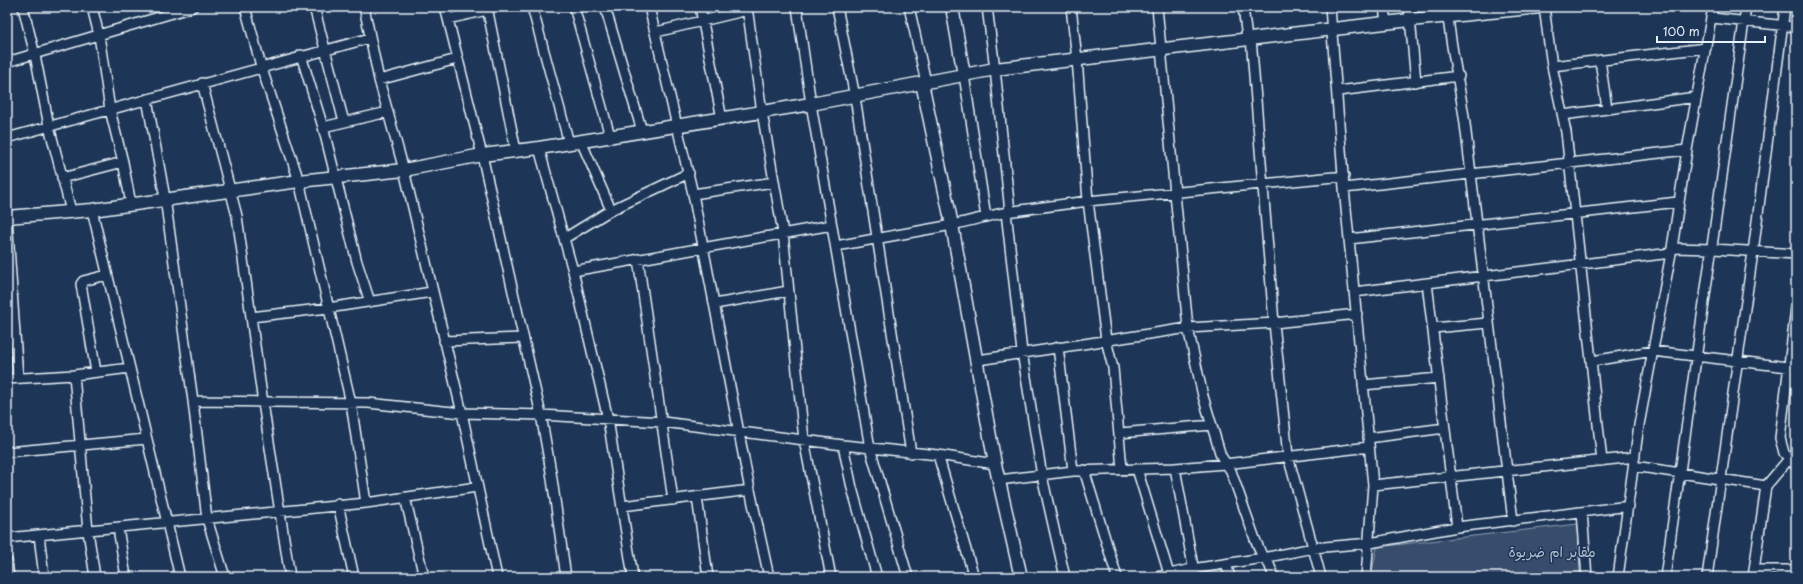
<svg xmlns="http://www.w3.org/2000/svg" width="1803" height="584" font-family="'Playpen Sans','Playpen Sans Arabic',sans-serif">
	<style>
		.green { fill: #374d6c; stroke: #909fb2 }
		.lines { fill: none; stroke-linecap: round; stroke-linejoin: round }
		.street-casing { stroke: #e8f1f8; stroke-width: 12 }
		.secondary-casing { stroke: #e8f1f8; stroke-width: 15 }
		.street { stroke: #1d3557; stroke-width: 9 }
		.secondary { stroke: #1d3557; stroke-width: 12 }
		.labels { text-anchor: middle; stroke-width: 3; stroke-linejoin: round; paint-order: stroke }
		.park-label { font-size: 14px; fill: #b3c0ce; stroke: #1d3557 }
	</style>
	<rect width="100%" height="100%" fill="#1d3557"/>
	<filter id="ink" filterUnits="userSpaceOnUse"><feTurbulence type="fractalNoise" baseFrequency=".025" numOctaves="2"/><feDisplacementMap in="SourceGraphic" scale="8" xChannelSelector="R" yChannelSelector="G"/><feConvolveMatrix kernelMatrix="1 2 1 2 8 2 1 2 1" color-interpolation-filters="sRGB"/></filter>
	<g filter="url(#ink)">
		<path class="green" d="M1578,524l2,53h-209l6,-30z"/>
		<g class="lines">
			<defs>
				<path id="street" d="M23,7l12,48 14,71 22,85
					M92,7l7,28 11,75 13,52 8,42
					M245,7l16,59 38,115 52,222 15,100
					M314,7l30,115
					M364,7l15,73 25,90 58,243 35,164
					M445,7l37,148 59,260 10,57 15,105
					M487,7l29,144
					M532,7l37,136
					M574,7l36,129
					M605,7l37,124
					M649,7l44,187 57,296 19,87
					M700,7l22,112
					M747,7l15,105 21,121 21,207 27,137
					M797,7l14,97 59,344 38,129
					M837,7l18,90 56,356
					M909,7l17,75
					M987,7l8,62 15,143
					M1071,7l6,52 11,142 18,139 7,28 9,101
					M1157,7l31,321 15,68 18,60 10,15 24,68 8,19 6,6 5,13
					M1243,7l4,32
					M1330,7l14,181 29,297 -7,92
					M1384,7l2,16
					M1409,7l7,75
					M1447,7c3,39 13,78 18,117l48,397
					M1544,7l8,59 14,66 36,329
					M1712,18l84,9
					M448,19l39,-9
					M656,32l92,-22
					M1251,38l23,285 14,133 33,121
					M301,55l22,72 34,135 13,40
					M1600,60l7,49
					M7,62l186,-55
					M1552,66l154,-18
					M964,75l22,142
					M379,80l78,-21
					M202,83l35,133 26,187 27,174
					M1338,91l121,-15
					M147,99l18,99 28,203 14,118 18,58
					M1563,115l133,-18
					M323,127l65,-15
					M7,138l363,-100
					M581,141l30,69
					M539,148l34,123 35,148 25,158
					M62,178l61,-16
					M1344,188l343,-38
					M693,194l81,-12
					M92,210l88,367
					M1006,212l16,140 20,124 23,101
					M7,217l11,161
					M565,238l46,-28 78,-37
					M1349,239l329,-37
					M836,246l116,-21 54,-13 82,-11 256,-25
					M1672,248l41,1 83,5
					M638,259l35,241
					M573,271l259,-46
					M1427,283l30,244
					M1354,292l317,-39
					M715,304l73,-13
					M1796,308l-16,130 4,15 12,13
					M251,317l77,-9 104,-16
					M1433,328l55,-5
					M444,341l78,-3
					M1058,347l15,124
					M978,360l210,-32 86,-5 83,-9
					M1592,361l61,-10 135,16 5,14 3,2
					M96,372l-15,-88 2,-3 24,-6
					M74,375l14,156 7,46
					M7,379l67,-4 56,-7
					M1363,385l76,-7
					M193,401l175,2 94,10 79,2 122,7 180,23 95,10 57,9
					M1120,433l92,-8
					M1368,438l77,-10
					M843,445l9,43 25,89
					M7,452l139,-13
					M938,455l36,122
					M1634,466l132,20
					M1175,468l20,109
					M1137,469l32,105
					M1084,470l33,107
					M999,480l74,-9 102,-3 50,-4 144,-17
					M1373,485l262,-28
					M405,497l19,80
					M697,497l11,80
					M338,504l16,73
					M622,506l128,-16
					M1582,512l5,65
					M118,528l8,49
					M39,535l5,42
					M7,538l359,-35 111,-16
					M7,561l2,16
					M1226,564l4,13
					M1754,570h42
					M1156,577l36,-8 71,-11 50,-10 57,-5 87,-16 172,-21
					M1618,577l21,-152 33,-177 15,-98 26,-143
					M1665,577l81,-570
					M1707,577l46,-325 32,-245
					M1753,577l13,-91 22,-26"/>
				<path id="secondary" d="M952,7l12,68
					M922,83l30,142 43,239 26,113
					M7,217l85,-7 207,-29 105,-11 78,-15 57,-7 272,-44 184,-35 415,-49 130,-13"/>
			</defs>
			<use href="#street" class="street-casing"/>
			<use href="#secondary" class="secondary-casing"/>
			<use href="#street" class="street"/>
			<use href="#secondary" class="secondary"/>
		</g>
	</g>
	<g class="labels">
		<g class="park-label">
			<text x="1552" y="557">مقابر ام ضريوة</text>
		</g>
	</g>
	<rect width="1803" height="584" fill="none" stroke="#1d3557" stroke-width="24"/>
	<rect x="12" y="12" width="1779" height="560" fill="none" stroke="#e8f1f8" stroke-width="1.5" filter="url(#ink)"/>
	<path d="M1657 36v6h108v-6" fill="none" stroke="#e8f1f8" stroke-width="2"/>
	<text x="1663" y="36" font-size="12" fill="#e8f1f8" stroke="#1d3557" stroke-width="3" paint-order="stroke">100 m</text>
</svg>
